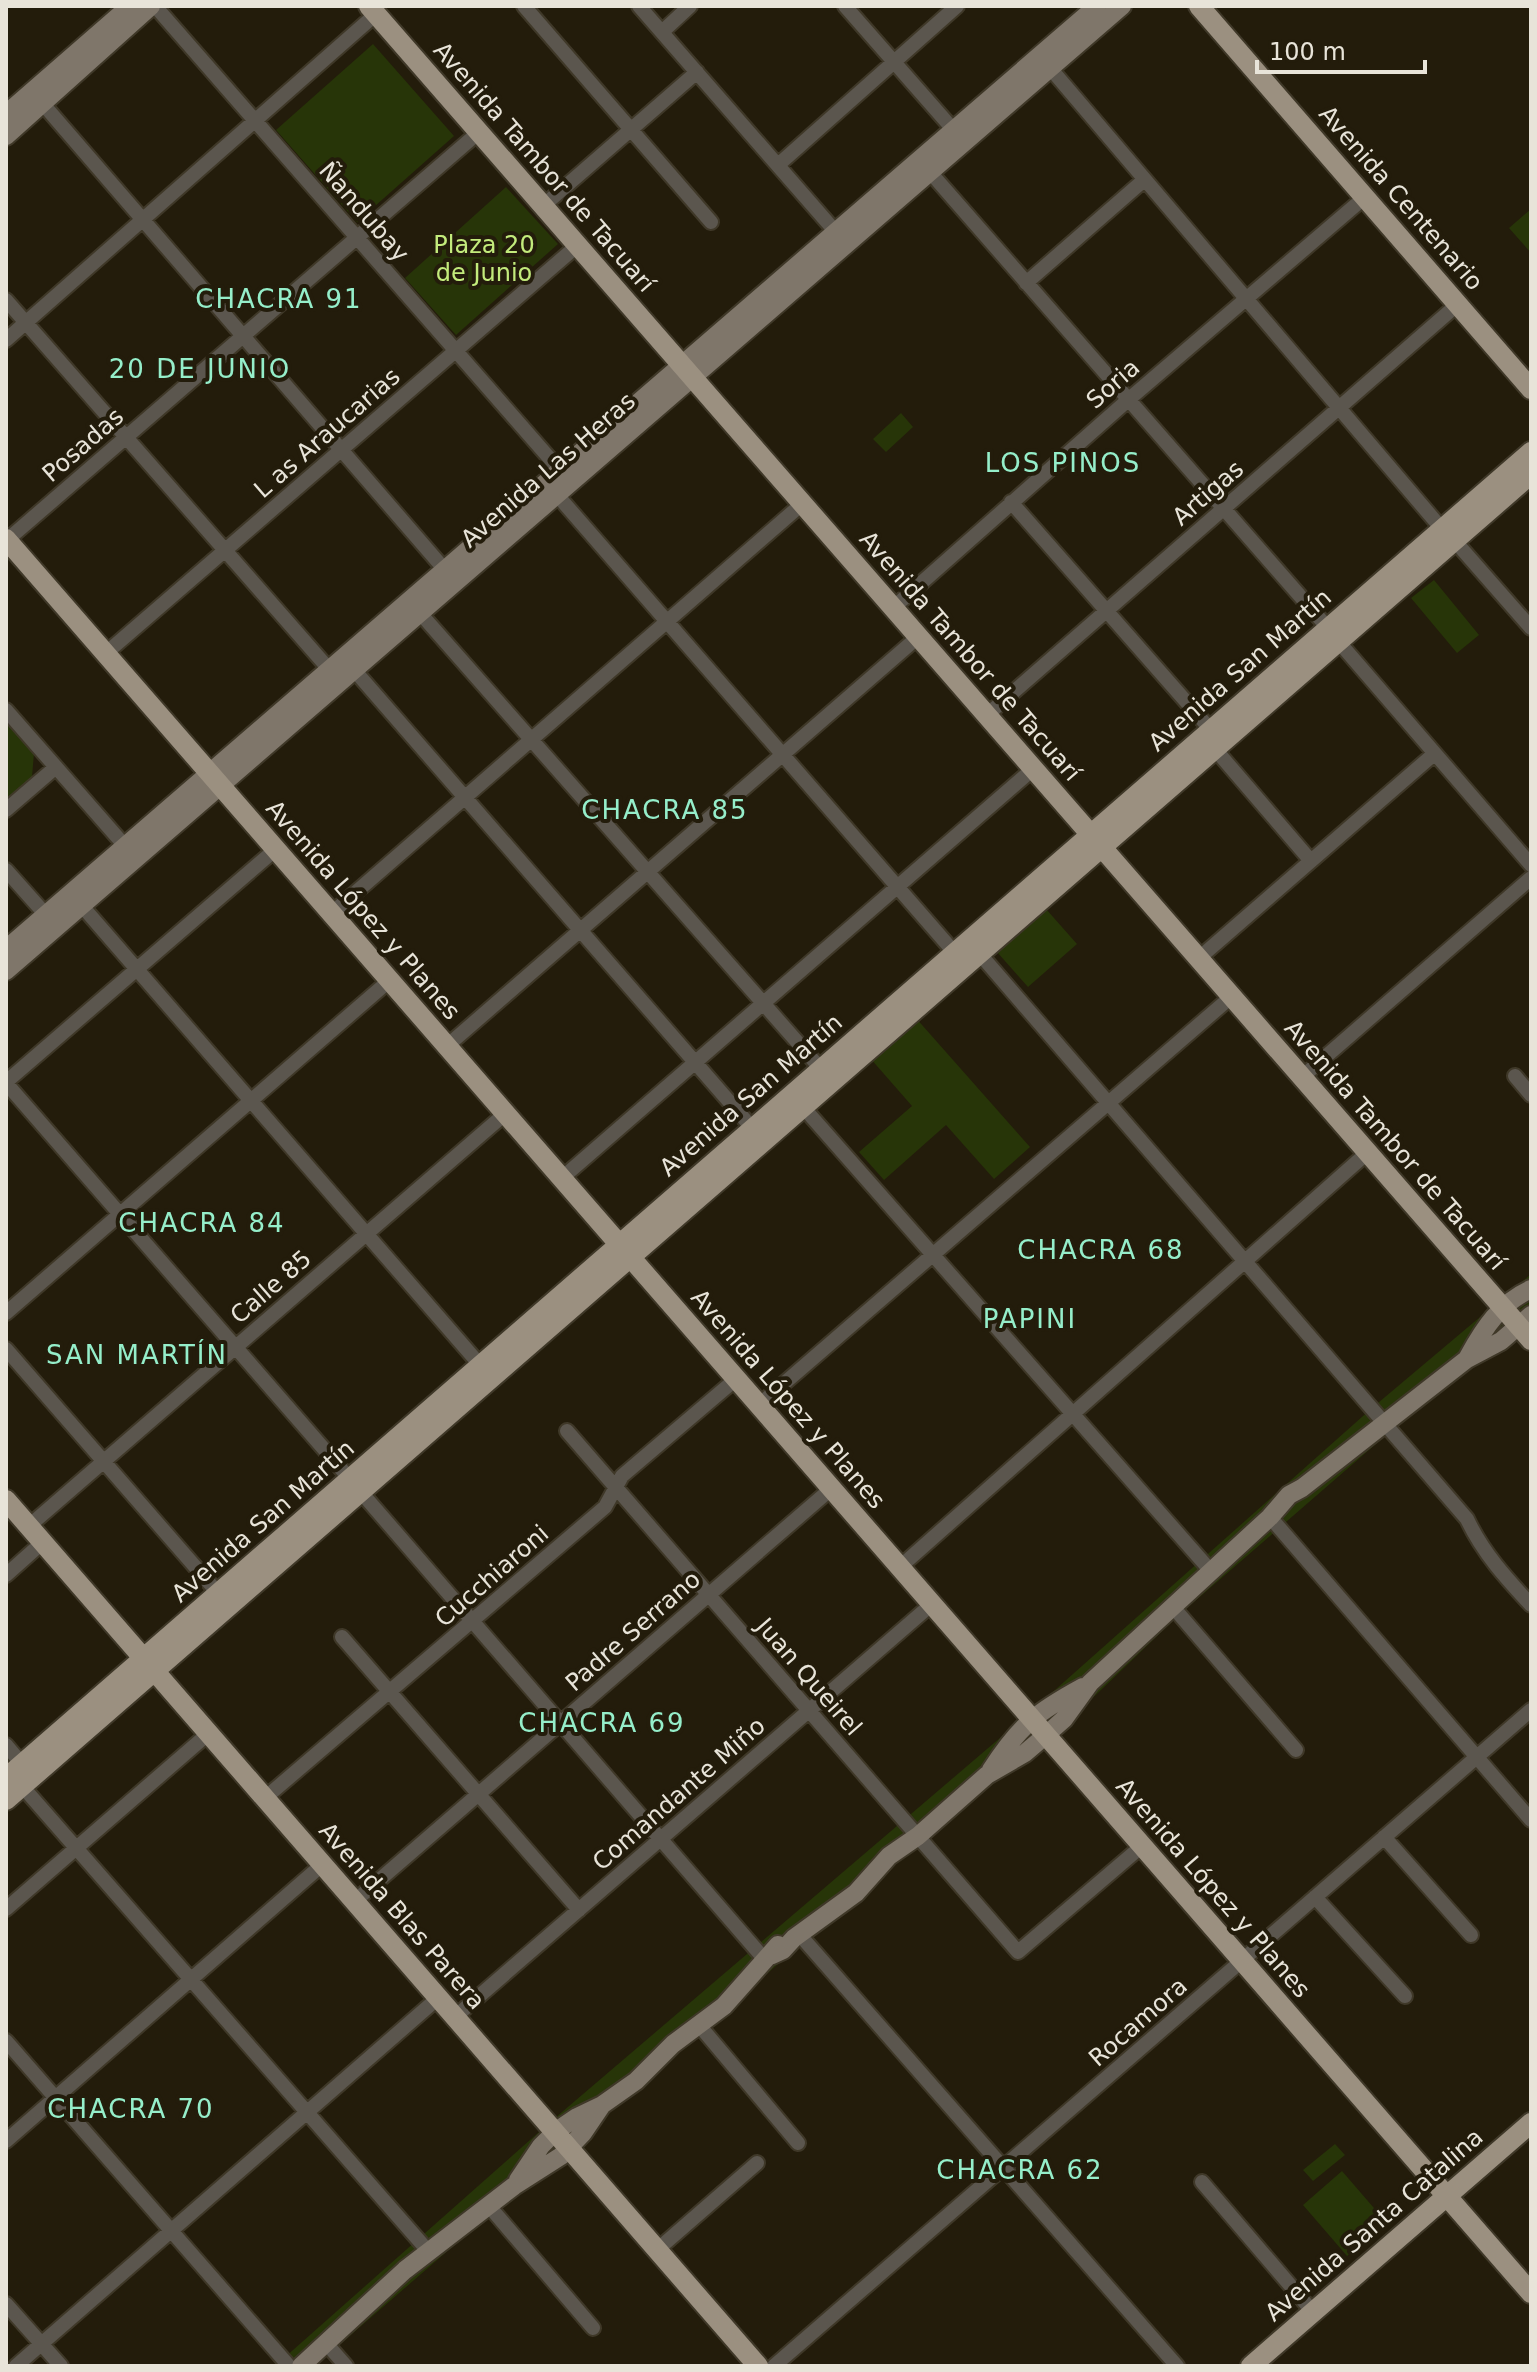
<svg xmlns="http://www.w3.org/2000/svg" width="1537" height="2372" font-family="'DejaVu Sans',sans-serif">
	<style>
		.green { fill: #273508 }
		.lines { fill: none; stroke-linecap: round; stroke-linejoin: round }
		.minor-casing { stroke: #3f3828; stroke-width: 18 }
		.secondary-casing { stroke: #3f3828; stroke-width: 22 }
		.primary-casing { stroke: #3f3828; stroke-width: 24 }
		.minor { stroke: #5b564e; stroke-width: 14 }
		.secondary { stroke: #7f766a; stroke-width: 18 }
		.primary { stroke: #9b9080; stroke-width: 20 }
		.labels { text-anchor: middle; stroke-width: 8; stroke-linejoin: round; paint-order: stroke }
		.street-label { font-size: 24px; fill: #e8e4d9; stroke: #231c0b }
		.park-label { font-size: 24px; fill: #c3eb7c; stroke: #231c0b }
		.neighbourhood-label { font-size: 26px; letter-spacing: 2px; fill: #95eeca; stroke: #231c0b }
	</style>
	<rect width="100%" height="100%" fill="#231c0b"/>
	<path class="green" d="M373,44l81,92 -97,86 -81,-92z
		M506,187l52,57 -102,91 -51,-57z
		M1531,209v44l-22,-25z
		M901,413l12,14 -27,25 -13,-13z
		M1434,580l45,55 -22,18 -46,-55z
		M6,718l28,35 -2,24 -26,23z
		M1046,909l31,35 -49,43 -31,-35z
		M915,1017l115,130 -36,32 -48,-54 -62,55 -25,-28 53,-46 -42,-48z
		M1531,1274v44l-139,112 -212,184 -130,125 -129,101 -606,526h-40l273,-242 480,-410 344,-306z
		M1335,2144l10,11 -32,26 -10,-11z
		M1342,2171l44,51 -39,34 -44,-51z"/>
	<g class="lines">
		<defs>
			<path id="minor" d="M155,6l410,470
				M524,6l187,216
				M639,6l202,232
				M845,6l113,129
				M662,32l28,-26
				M1045,62l397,467
				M43,104l402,466
				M778,165l179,-159
				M930,172l398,456
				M543,206l154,-134
				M1026,283l118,-103
				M6,300l329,376
				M6,340l370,-326
				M551,488l403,464
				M1011,502l200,228
				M1454,540l77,88
				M6,541l473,-409
				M893,608l235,-208 237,-203
				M420,613l401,456
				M1338,641l193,224
				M105,654l473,-409
				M349,664l404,465
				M6,710l119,136
				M987,715l471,-411
				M1215,749l96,112
				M6,810l50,-43
				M6,870l40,45
				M82,906l399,460
				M332,913l470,-409
				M979,953l488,566c16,34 39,59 64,86
				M1198,959l236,-205
				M447,1046l471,-409
				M1515,1076l16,19
				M1301,1078l230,-200
				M6,1082l270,-233
				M6,1083l344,396
				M803,1107l407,463
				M562,1178l471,-409
				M6,1313l384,-333
				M6,1349l212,244
				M759,1405l472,-408
				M567,1431l451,521 124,-106
				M360,1491l406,470
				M1270,1517l261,303
				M29,1526l477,-413
				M900,1567l467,-414
				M6,1575l37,-33
				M1173,1607l123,143
				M342,1637l237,273
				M6,1745l16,19
				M22,1786l407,466
				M265,1798l340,-291 17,-31 114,-97
				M1384,1837l87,98
				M1315,1897l90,99
				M355,1901l477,-413
				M6,1909l203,-176
				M799,1934l378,432
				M455,2017l477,-413
				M699,2025l99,118
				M6,2041l283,325
				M6,2141l317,-277
				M1202,2182l111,130
				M489,2206l104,122
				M657,2250l100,-87
				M6,2304l55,62
				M325,2342l21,24
				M16,2366l422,-368
				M774,2366l757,-656"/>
			<path id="secondary" d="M6,114l124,-108
				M6,136l145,-130
				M6,949l1091,-943
				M6,971l1116,-965
				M1468,1357c16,-29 32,-54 63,-68
				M991,1770c29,-45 46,-58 92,-83
				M772,1955l11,-5 11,-12 62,-45 33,-37 29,-20 69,-61 38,-22 21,-18 18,-16 26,-36 180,-166 19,-22 13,-7 165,-129 34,-18 30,-26
				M518,2180l23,-34 14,-14 22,-15 25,-12 34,-24 37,-37 51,-38 54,-61
				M301,2366l104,-96 109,-84 47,-30 22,-23 19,-28"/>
			<path id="primary" d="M369,6l1162,1334
				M1199,6l332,383
				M6,539l1525,1754
				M6,1500l752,866
				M6,1778l1525,-1326
				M6,1800l1525,-1326
				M1251,2366l280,-243"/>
		</defs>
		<use href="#minor" class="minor-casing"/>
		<use href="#secondary" class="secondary-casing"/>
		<use href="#primary" class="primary-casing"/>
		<use href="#minor" class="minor"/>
		<use href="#secondary" class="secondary"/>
		<use href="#primary" class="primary"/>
	</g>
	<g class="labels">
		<g class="street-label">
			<text transform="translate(544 167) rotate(49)" y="8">Avenida Tambor de Tacuarí</text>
			<text transform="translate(1401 198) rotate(49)" y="8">Avenida Centenario</text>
			<text transform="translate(364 212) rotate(49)" y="8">Ñandubay</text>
			<text transform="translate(1113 384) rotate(-41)" y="8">Soria</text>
			<text transform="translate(327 433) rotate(-41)" y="8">L as Araucarias</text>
			<text transform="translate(83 445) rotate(-41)" y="8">Posadas</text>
			<text transform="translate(548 470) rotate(-41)" y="8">Avenida Las Heras</text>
			<text transform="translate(1208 493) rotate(-41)" y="8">Artigas</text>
			<text transform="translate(970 656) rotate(49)" y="8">Avenida Tambor de Tacuarí</text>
			<text transform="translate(1240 670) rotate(-41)" y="8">Avenida San Martín</text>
			<text transform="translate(363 910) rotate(49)" y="8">Avenida López y Planes</text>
			<text transform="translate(751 1095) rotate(-41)" y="8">Avenida San Martín</text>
			<text transform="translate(1395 1145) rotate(49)" y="8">Avenida Tambor de Tacuarí</text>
			<text transform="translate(271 1287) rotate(-41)" y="8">Calle 85</text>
			<text transform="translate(788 1399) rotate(49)" y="8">Avenida López y Planes</text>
			<text transform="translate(263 1521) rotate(-41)" y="8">Avenida San Martín</text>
			<text transform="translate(492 1576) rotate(-41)" y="8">Cucchiaroni</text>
			<text transform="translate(633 1631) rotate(-41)" y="8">Padre Serrano</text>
			<text transform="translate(809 1677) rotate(49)" y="8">Juan Queirel</text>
			<text transform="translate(679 1794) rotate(-41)" y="8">Comandante Miño</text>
			<text transform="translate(1213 1888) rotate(49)" y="8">Avenida López y Planes</text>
			<text transform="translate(402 1916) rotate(49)" y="8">Avenida Blas Parera</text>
			<text transform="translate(1138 2022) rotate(-41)" y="8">Rocamora</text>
			<text transform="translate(1374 2225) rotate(-41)" y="8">Avenida Santa Catalina</text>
		</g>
		<g class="park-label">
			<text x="484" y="253">Plaza 20<tspan x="484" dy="28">de Junio</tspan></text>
		</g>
		<g class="neighbourhood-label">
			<text x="279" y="308">CHACRA 91</text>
			<text x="200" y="378">20 DE JUNIO</text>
			<text x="1063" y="472">LOS PINOS</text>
			<text x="665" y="819">CHACRA 85</text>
			<text x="202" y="1232">CHACRA 84</text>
			<text x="1101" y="1259">CHACRA 68</text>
			<text x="1030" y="1328">PAPINI</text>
			<text x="137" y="1364">SAN MARTÍN</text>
			<text x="602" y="1732">CHACRA 69</text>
			<text x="131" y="2118">CHACRA 70</text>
			<text x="1020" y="2179">CHACRA 62</text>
		</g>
	</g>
	<rect width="1537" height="2372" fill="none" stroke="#e8e4d9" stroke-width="16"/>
	<path d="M1257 60v12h168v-12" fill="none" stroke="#e8e4d9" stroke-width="4"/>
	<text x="1269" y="60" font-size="24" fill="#e8e4d9" stroke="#231c0b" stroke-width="6" paint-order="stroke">100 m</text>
</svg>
